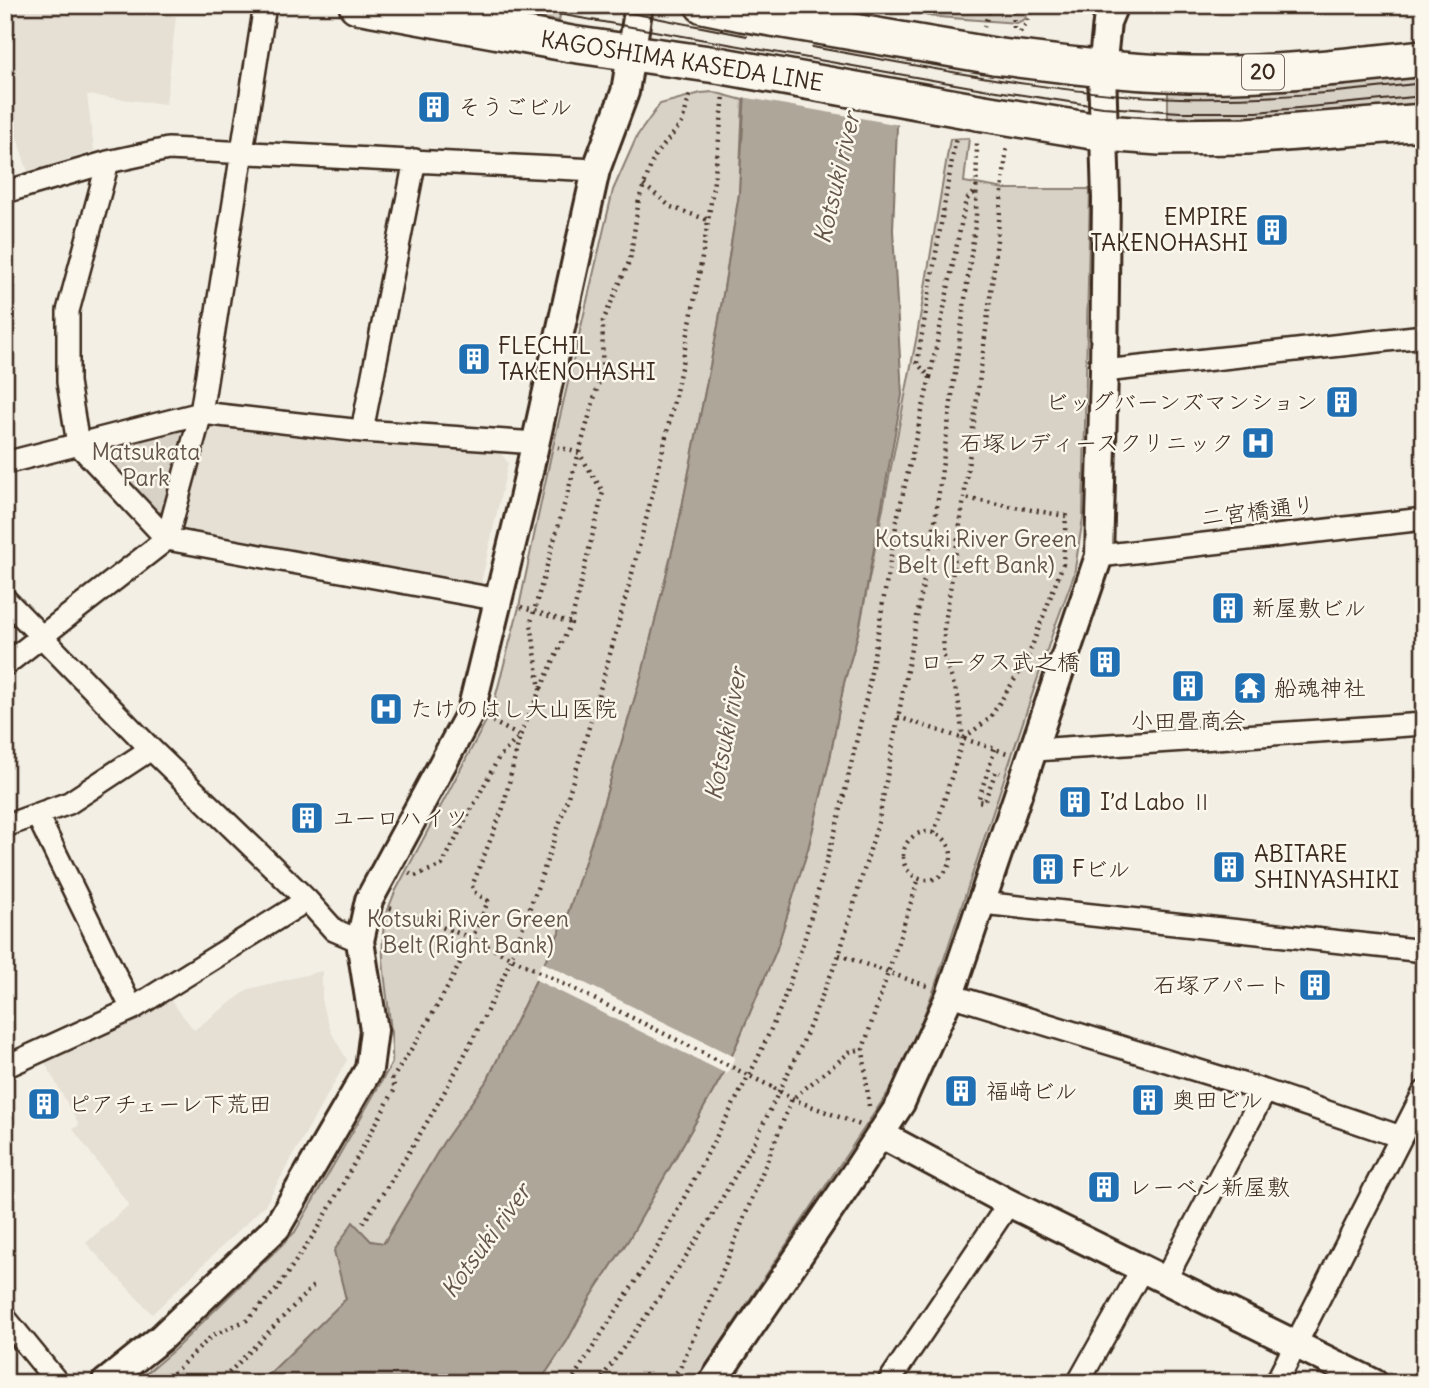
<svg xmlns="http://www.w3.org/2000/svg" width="1429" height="1388" font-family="Delius,'Klee One',sans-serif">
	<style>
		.built { fill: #e5dfd4 }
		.green { fill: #d8d1c6; stroke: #8a7e72; stroke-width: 2 }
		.water { fill: #afa69a; stroke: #817468; stroke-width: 2 }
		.pier { fill: #f3efe4 }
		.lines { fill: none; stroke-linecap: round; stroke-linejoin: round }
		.minor-casing { stroke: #3b2a1e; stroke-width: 26 }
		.tertiary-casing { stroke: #3b2a1e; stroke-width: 32 }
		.primary-casing { stroke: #3b2a1e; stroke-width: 40 }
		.path { stroke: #3b2a1e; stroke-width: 4.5; stroke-dasharray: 2 5; stroke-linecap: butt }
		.minor { stroke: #fbf7ec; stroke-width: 21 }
		.tertiary { stroke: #fbf7ec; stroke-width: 26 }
		.primary { stroke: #fbf7ec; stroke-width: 35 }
		.tram { stroke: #3b2a1e; stroke-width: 2 }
		.primary-bridge-casing { stroke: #3b2a1e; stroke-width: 40; stroke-linecap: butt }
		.path-bridge { stroke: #3b2a1e; stroke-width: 4.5; stroke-dasharray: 2 5; stroke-linecap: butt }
		.primary-bridge { stroke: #fbf7ec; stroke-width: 35 }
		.labels { text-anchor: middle; stroke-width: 5; stroke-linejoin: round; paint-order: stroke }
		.shield { fill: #fbf7ec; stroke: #75685c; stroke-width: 2 }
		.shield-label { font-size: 21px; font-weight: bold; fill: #3b2a1e }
		.street-label { font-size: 23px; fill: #3b2a1e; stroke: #fbf7ec }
		.poi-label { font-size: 23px; fill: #3b2a1e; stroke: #fbf7ec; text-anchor: start }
		.park-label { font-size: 23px; fill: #625448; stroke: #fbf7ec }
		.water-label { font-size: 24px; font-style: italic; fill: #645549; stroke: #fbf7ec }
	</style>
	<rect width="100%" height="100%" fill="#f3efe4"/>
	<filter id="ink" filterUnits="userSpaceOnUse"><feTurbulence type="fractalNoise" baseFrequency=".0143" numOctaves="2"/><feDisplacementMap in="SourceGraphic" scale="14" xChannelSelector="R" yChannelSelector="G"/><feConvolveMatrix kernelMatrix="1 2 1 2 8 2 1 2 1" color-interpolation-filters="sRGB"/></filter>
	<g filter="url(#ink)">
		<path class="built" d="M5,5h97l74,11 -10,88 -79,-9 7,56 -66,21 -16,-50 -7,-1z
			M215,425l284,26 9,12 -28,124 -293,-53 -7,-9 26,-94z
			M322,971v34l10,29 15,26 -82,145 -113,109 -66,-71 43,-38 -56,-76 6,-4 -35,-64 85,-39 39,-25 26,33 55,-41z"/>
		<path class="green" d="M462,5h100l-3,16z
			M930,5h99l-4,14 -8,4 -91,-7z
			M1424,77v26l-143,14 -113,1v-26l111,-1z
			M713,92l30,8 -4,94 -21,132 -40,201 -35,143 -45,152 -31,94 -79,163 -45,64 -60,101 -12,-3 -36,9 11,49 -86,84h-125l40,-34 120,-117 97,-169c2,-46 -14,-94 -8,-140 2,-11 7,-21 11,-31l97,-182 27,-103 32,-152 62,-265 24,-54 23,-32 41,-11z
			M969,138l-5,44 41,7h85l-7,329 -9,57 -20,54 -120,360 -22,58 -19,38 -199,298h-155l28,-42 23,-43 39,-59 98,-172 49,-116 32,-102 22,-91 14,-75 15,-53 58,-295 33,-196z
			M178,425l7,7 -22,80 -12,2 -51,-55 2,-11z"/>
		<path class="water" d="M771,5h159l-33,121 -4,104 9,165 -43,235 -15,53 -14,75 -22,91 -32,102 -49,116 -98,172 -39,59 -23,43 -28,42h-279l86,-84 -12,-48 19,-29 18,19 13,2 59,-100 45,-64 79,-163 31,-94 45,-152 35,-143 40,-201 21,-132 6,-102z"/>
		<path class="pier" d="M767,5h97l66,12 -30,108 -158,-28z
			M542,962l193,95 -8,17 -193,-95z"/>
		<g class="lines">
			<defs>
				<path id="minor" d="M108,162l-40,149v71l10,62 89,95 333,61
					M5,192l103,-30 60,-13 428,21
					M1104,371l320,-35
					M362,431l53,-271
					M5,463l196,-50 161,18 174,12
					M1099,556l325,-37
					M5,599l146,150 156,151 27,30 26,11
					M5,665l162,-126 34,-126 64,-408
					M1035,750l389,-26
					M37,815l95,194
					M5,826l64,-23 82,-54
					M982,903l442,48
					M950,995l315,96 136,46
					M5,1067l127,-58 175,-109
					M1165,1280l100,-189
					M5,1318l53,65
					M888,1383l121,-180
					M1078,1383l64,-114
					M1276,1383l148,-291"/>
				<path id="tertiary" d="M880,1134l129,69 365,180
					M105,1383l56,-45 116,-111 92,-158 5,-39 -14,-89 9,-41 102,-189 52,-212 73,-329 29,-78 14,-87
					M712,1383l139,-204 50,-76 7,-16 42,-92 149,-439 5,-185 2,-172 -4,-129 5,-48 7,-17"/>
				<path id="primary" d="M357,5l214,39 152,22
					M703,5l39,8
					M994,56c79,10 158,20 239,18 63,-2 127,-9 191,-16
					M978,112l126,21 56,4 87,-1 177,-14"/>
			</defs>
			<use href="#minor" class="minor-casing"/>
			<use href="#tertiary" class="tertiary-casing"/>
			<use href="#primary" class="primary-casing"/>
			<path class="path" d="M1013,5l1,23
				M984,27l7,-22
				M1020,32l8,-11 5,-16
				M644,185l27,22 37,13
				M930,377l36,-177 10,-9
				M521,607l50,16
				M541,688l30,-65 32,-131 -24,-39 -21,-6
				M898,717l109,36
				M964,738l25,-19 37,-57 37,-98 3,-48 -102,-18
				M995,749l-17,52 6,1 12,-31 4,2
				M903 856a24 24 0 1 1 48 0a24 24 0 1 1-48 0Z
				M934,833l29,-94 -5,-42 -15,-43 1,-25 20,-131 30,-230 13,-123
				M409,873l6,3 27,-11 57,-108 21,-21 -27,-14
				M390,908l84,31
				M839,955l88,31
				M774,1088l18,11 68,26
				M869,1106l-6,-57 56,-171
				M363,1223c54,-79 102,-163 142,-250 11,-26 20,-53 30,-79 29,-79 52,-159 75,-240 40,-142 75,-287 98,-433 7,-42 11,-84 16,-125
				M163,1383l50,-48 34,-15 29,-30 43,-63 76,-138 -3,-10c37,-56 71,-115 96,-178l-14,-9 -2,-6 31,-78 17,-72 20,-46 -9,-68 71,-251 1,-50 27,-61 9,-61 15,-42 28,-34 9,-32
				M219,1383l96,-99
				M570,1383l90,-140 97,-183 24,-53 23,-66 35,-124 29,-127 30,-175 32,-138 -13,-14 39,-226
				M598,1383l56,-78 55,-84 46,-80 48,-99 36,-87 40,-136 56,-298 41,-303 1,-79
				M667,1383l13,-15 43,-98 69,-171 58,-47 13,-3"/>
			<use href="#minor" class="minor"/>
			<use href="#tertiary" class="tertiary"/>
			<use href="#primary" class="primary"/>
			<path class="tram" d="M507,5l476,84 120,18 77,5h77l167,-16
				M591,5l156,31
				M812,47c121,21 246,48 368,51 82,2 163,-6 244,-15"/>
			<defs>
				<path id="primary-bridge" d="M742,13l252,43
					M723,66l255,46"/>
			</defs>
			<use href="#primary-bridge" class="primary-bridge-casing"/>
			<path class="path-bridge" d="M475,940l299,148"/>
			<use href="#primary-bridge" class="primary-bridge"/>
		</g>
	</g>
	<defs>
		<symbol id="building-square" viewBox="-11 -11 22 22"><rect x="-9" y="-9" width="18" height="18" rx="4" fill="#1f6fb2" stroke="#fbf7ec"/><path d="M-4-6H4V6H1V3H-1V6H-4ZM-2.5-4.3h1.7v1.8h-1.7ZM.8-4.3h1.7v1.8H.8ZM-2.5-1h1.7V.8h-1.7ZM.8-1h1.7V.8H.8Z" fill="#fff"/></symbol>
		<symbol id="hospital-square" viewBox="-11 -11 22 22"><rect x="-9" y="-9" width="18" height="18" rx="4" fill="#1f6fb2" stroke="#fbf7ec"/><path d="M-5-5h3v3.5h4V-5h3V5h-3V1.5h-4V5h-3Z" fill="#fff"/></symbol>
		<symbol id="temple-square" viewBox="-11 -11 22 22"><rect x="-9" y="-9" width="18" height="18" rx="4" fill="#1f6fb2" stroke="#fbf7ec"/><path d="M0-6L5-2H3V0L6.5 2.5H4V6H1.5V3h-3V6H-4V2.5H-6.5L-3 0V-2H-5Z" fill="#fff"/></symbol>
	</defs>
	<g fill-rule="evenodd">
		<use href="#building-square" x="415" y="88" width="38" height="38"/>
		<use href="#building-square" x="1253" y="211" width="38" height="38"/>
		<use href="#building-square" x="455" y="340" width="38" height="38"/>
		<use href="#building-square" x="1323" y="383" width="38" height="38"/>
		<use href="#hospital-square" x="1239" y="424" width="38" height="38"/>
		<use href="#building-square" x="1209" y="589" width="38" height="38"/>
		<use href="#building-square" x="1086" y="643" width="38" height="38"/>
		<use href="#building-square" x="1169" y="667" width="38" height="38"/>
		<use href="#temple-square" x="1231" y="669" width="38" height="38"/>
		<use href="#hospital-square" x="367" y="690" width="38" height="38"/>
		<use href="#building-square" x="1056" y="783" width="38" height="38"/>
		<use href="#building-square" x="288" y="799" width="38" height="38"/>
		<use href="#building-square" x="1210" y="848" width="38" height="38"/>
		<use href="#building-square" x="1029" y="850" width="38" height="38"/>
		<use href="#building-square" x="1296" y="966" width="38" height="38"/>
		<use href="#building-square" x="942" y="1072" width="38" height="38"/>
		<use href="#building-square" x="1129" y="1081" width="38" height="38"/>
		<use href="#building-square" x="25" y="1085" width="38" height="38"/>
		<use href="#building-square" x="1085" y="1168" width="38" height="38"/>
	</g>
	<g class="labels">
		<rect class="shield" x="1242" y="54.5" width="42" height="35" rx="5"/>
		<g class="shield-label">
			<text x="1263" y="79">20</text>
		</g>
		<g class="street-label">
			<text transform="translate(682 61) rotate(9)" y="8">KAGOSHIMA KASEDA LINE</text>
			<text transform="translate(1258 511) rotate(-7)" y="8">二宮橋通り</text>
		</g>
		<g class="poi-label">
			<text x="458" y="115">そうごビル</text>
			<text x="1248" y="225" text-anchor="end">EMPIRE<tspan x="1248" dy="26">TAKENOHASHI</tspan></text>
			<text x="498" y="354">FLECHIL<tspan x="498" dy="26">TAKENOHASHI</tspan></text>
			<text x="1318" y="410" text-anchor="end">ビッグバーンズマンション</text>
			<text x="1234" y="451" text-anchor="end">石塚レディースクリニック</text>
			<text x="1252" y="616">新屋敷ビル</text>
			<text x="1080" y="670" text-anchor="end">ロータス武之橋</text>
			<text x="1274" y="696">船魂神社</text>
			<text x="410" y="717">たけのはし大山医院</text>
			<text x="1188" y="729" text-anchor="middle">小田畳商会</text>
			<text x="1100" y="810">I’d Labo Ⅱ</text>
			<text x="332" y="826">ユーロハイツ</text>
			<text x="1254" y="862">ABITARE<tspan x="1254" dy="26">SHINYASHIKI</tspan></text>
			<text x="1072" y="877">Fビル</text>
			<text x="1290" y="993" text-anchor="end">石塚アパート</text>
			<text x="986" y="1099">福﨑ビル</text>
			<text x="1172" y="1108">奥田ビル</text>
			<text x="68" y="1112">ピアチェーレ下荒田</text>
			<text x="1128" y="1195">レーベン新屋敷</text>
		</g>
		<g class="park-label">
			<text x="146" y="460">Matsukata<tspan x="146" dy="26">Park</tspan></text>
			<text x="976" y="547">Kotsuki River Green<tspan x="976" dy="26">Belt (Left Bank)</tspan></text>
			<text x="468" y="927">Kotsuki River Green<tspan x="468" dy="26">Belt (Right Bank)</tspan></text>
		</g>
		<g class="water-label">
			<text transform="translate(837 178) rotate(-77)" y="8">Kotsuki river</text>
			<text transform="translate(726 734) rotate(-79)" y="8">Kotsuki river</text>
			<text transform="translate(486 1241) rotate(-54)" y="8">Kotsuki river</text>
		</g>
	</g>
	<rect width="1429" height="1388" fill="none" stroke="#fbf7ec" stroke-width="28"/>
	<rect x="14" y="14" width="1401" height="1360" fill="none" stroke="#3b2a1e" stroke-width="2.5" filter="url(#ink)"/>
</svg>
